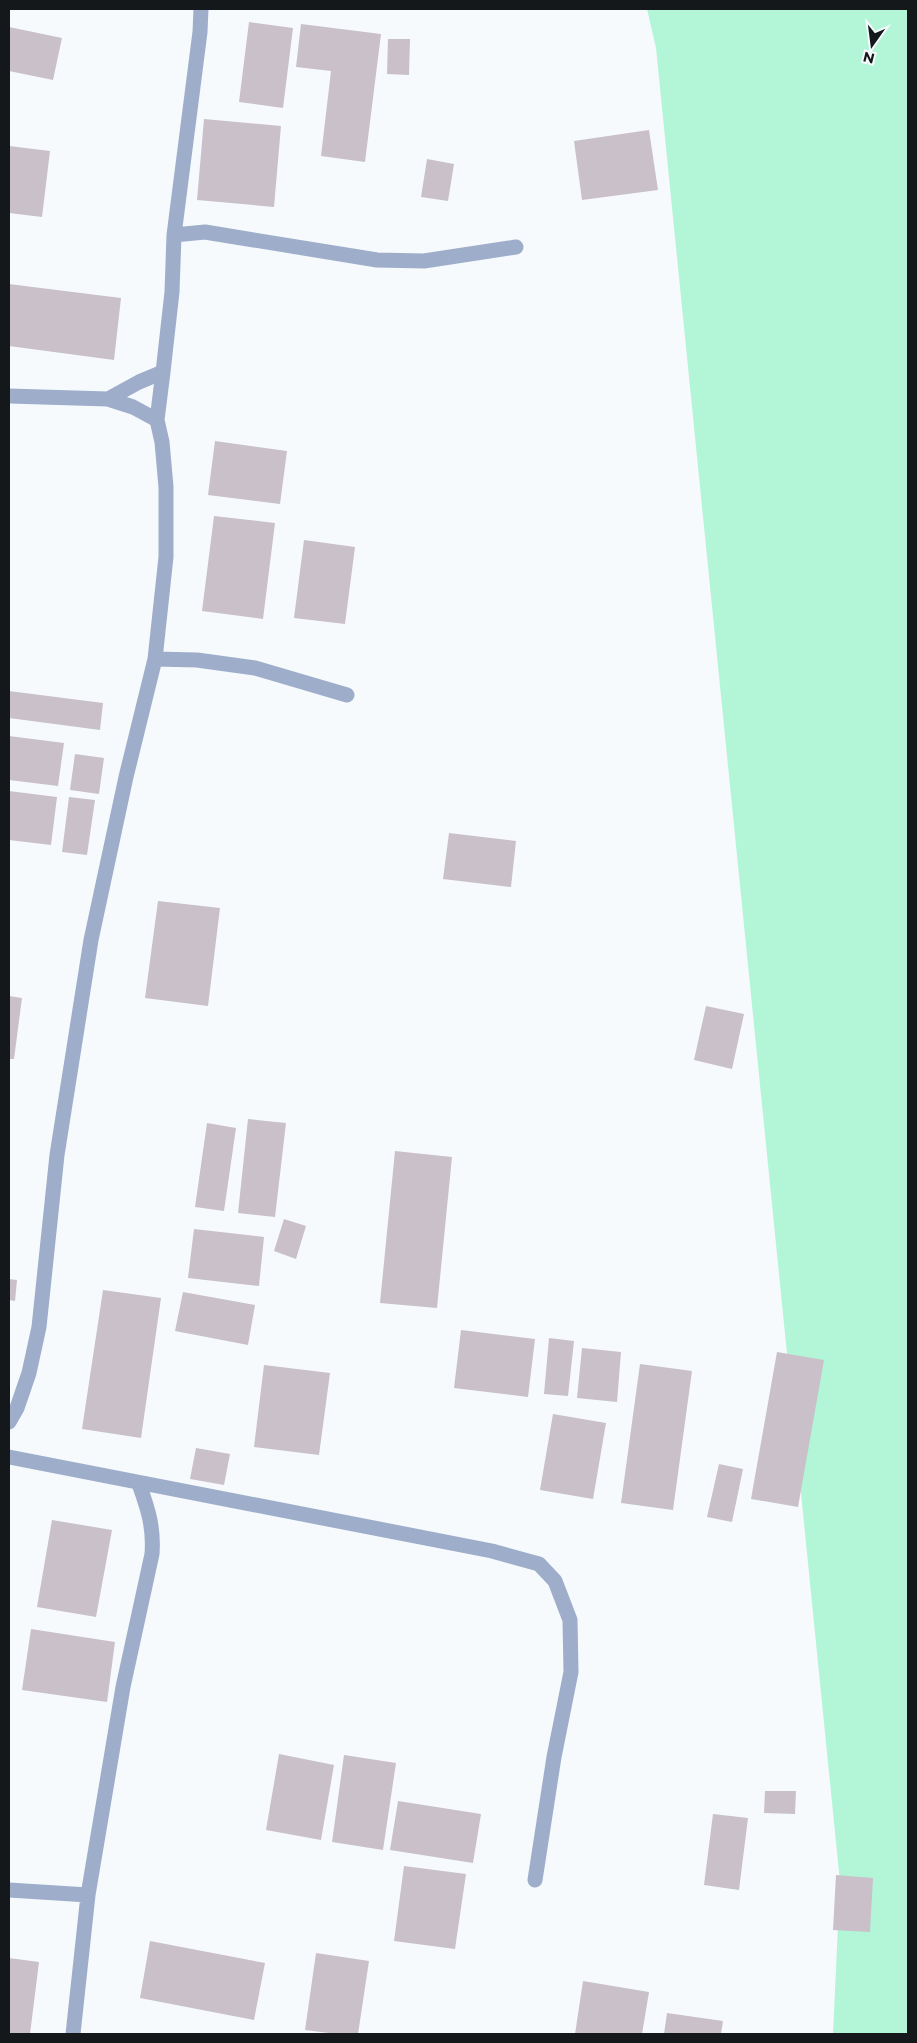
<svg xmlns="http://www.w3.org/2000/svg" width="917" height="2043" font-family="Montserrat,sans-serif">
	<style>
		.green { fill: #b3f5d7 }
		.building { fill: #c9c0ca }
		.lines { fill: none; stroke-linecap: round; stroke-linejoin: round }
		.minor { stroke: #9eaeca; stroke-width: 15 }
	</style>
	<rect width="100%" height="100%" fill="#f6fafd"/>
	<path class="green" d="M647,9h261v2025h-75l7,-152 -184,-1834z"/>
	<path class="building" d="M249,22l44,6 -10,80 -44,-6z
		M301,24l80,10 -16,128 -44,-6 10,-85 -35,-4z
		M9,27l53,11 -9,42 -44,-9z
		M388,39h22l-1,36 -22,-1z
		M204,119l77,7 -7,81 -77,-7z
		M649,130l9,60 -76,10 -8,-59z
		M9,146l41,5 -8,66 -33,-4z
		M427,159l27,5 -6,37 -27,-4z
		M9,284l112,14 -7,62 -105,-14z
		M215,441l72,10 -7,53 -72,-9z
		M214,516l61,7 -12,96 -61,-8z
		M304,540l51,7 -10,77 -51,-6z
		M9,691l94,12 -3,27 -91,-12z
		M9,736l55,7 -6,43 -49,-6z
		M75,754l29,4 -5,36 -29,-4z
		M9,791l48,6 -6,48 -42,-5z
		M69,797l26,3 -8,55 -25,-3z
		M449,833l67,8 -5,46 -68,-8z
		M158,901l62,7 -12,98 -63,-8z
		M9,996l13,2 -8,61h-5z
		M706,1006l38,8 -12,55 -38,-9z
		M248,1119l38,4 -11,94 -37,-4z
		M207,1123l29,5 -12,83 -29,-4z
		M395,1151l57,6 -15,151 -57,-5z
		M284,1219l22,7 -10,33 -22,-8z
		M194,1229l70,8 -5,49 -71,-8z
		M9,1279l8,1 -2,21 -6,-1z
		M103,1290l58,8 -20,140 -59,-9z
		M183,1292l72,13 -7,40 -73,-14z
		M461,1330l74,9 -7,58 -74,-9z
		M549,1338l25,3 -6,55 -24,-2z
		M582,1348l39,4 -4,50 -40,-4z
		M777,1352l47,8 -26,147 -47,-8z
		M640,1364l52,7 -19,139 -52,-7z
		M264,1365l66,8 -11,82 -65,-8z
		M553,1414l53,9 -13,76 -53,-9z
		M196,1448l34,6 -6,31 -34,-6z
		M719,1464l24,5 -11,53 -25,-5z
		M52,1520l60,10 -16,87 -59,-10z
		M31,1629l84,13 -8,60 -85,-12z
		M279,1754l55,11 -13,75 -55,-10z
		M344,1755l52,8 -13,87 -51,-8z
		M765,1791h31l-1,23 -31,-1z
		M398,1801l83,13 -8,49 -83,-13z
		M713,1814l35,4 -9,72 -35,-5z
		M404,1866l62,8 -11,75 -61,-8z
		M836,1875l37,3 -3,54 -37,-2z
		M150,1941l115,22 -11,57 -114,-22z
		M316,1953l53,8 -11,73h-21l-32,-4z
		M9,1958l30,4 -9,72h-21z
		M583,1981l66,11 -7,42h-67z
		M667,2013l56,8 -2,13h-57z"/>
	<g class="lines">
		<path class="minor" d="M174,235l26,-203 1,-23
			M9,396l99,3 25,8 24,13 5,22 4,45v70l-11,102 -29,118 -35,163 -34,215 -18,172 -10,46 -12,35 -8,14
			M108,399l31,-17 24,-10 9,-80 2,-57 31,-3 172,28 47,1 92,-14
			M157,420l6,-48
			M155,659l42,1 58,8 92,27
			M9,1457l483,94 47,13 16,17 15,39 1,52 -17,85 -19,123
			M9,1890l79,5
			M73,2034l15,-139 35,-208 29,-133c2,-27 -4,-45 -13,-70"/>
	</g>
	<rect width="917" height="2043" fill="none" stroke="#15181b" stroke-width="20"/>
	<g transform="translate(872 45) rotate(194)" stroke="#f6fafd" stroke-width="4" paint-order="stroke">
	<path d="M0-4L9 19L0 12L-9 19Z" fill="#15181b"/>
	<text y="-8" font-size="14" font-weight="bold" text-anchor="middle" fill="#15181b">N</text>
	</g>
</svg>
